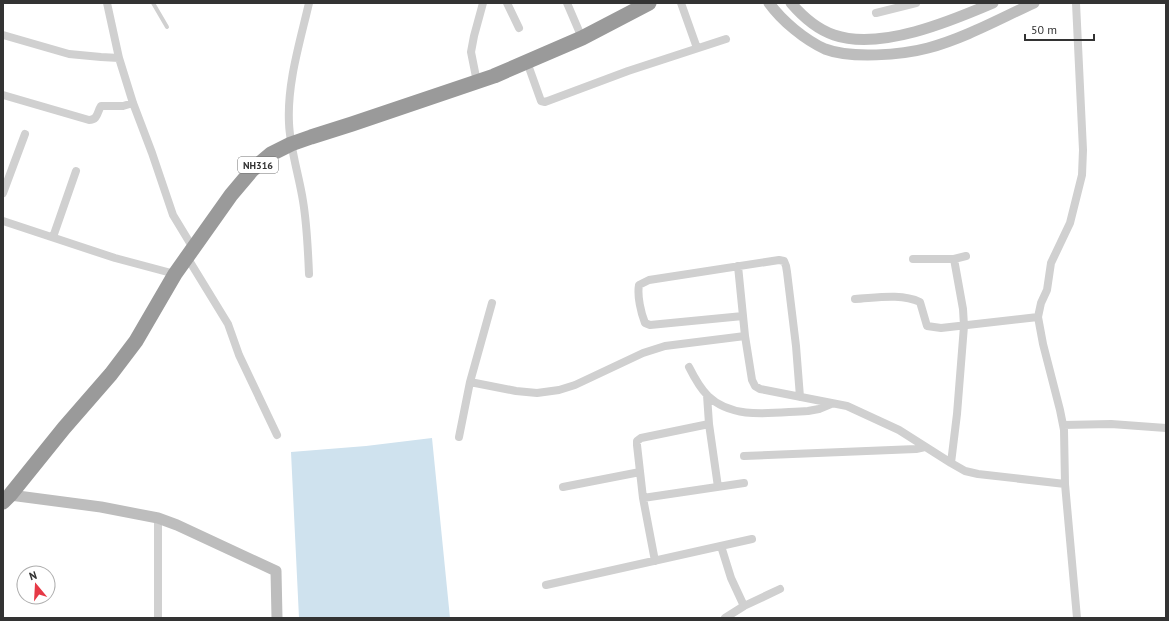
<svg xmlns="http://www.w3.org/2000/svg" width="1169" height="621" font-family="'PT Sans',sans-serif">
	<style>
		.water { fill: #cfe2ee }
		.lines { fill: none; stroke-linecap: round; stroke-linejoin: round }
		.lane { stroke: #d0d0d0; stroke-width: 4 }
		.street { stroke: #d0d0d0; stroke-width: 8 }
		.secondary { stroke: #bdbdbd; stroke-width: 11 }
		.highway { stroke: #9a9a9a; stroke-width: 15 }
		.labels { text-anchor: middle; stroke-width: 4; stroke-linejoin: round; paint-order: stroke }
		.shield { fill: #fff; stroke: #707070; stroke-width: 1 }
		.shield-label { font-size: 10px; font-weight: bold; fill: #333 }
	</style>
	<rect width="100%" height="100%" fill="#fff"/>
	<path class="water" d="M432,438l18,180h-151l-8,-166 75,-6z"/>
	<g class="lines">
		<path class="lane" d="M153,3l14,24"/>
		<path class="street" d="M107,3l12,55 14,45 19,50 21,62 20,33
			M309,3c-9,39 -22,80 -20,120 1,26 10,52 14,78 4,24 5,48 6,73
			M507,3l12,25
			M567,3l15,35
			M681,3l16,45
			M1076,3l7,147 -1,25 -12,48 -19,40 -4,27 -6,13 -3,14 5,27 17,66 4,20 1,54 12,134
			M876,13l40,-10
			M3,35l66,19 32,3 18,1
			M527,62l14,39 4,1 83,-31 98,-32
			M477,82l-6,-30 3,-16 9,-33
			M3,95l86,25c9,0 8,-8 12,-14h22l10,-3
			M3,193l22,-59
			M3,221l112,37 60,16
			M53,237l23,-66
			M187,257l41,67 11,31 38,80
			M913,259h41l12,-3
			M738,266l7,70 7,44 3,6 5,3 87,17 52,24 52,33 14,8 13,3 87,10
			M855,299c20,-1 46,-6 65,3l7,24 14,2 97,-11
			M743,316l-93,9 -5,-2c-4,-10 -8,-27 -6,-38l10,-5 130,-20 5,1 2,5 1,6 9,74 4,51
			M689,367c5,10 11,21 19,29 26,25 67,16 100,15l11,-2 12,-5
			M470,382l46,9 21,2 22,-3 16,-5 68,-32 22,-7 80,-10
			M707,395l2,29 9,63
			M1063,425l48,-1 55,4
			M459,437l11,-55 22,-79
			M744,456l172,-7 9,-2
			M951,463l6,-49 7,-88 -1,-17 -9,-50
			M563,487l77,-15
			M643,498l101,-15
			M721,546l10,32 13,28
			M655,561l-12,-63 -6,-53v-4l4,-3 68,-14
			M546,585l206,-46
			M158,618v-100
			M725,618l19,-12 36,-17"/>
		<path class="secondary" d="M769,3c13,18 36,37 56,46 26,10 77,6 103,-1 37,-10 71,-29 106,-45
			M791,3c12,14 25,26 43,32 46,16 117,-14 159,-32
			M10,495l91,12 57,11 19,7 99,46 1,47"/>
		<path class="highway" d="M3,502l7,-7 54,-67 47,-54 25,-33 39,-67 56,-79 21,-25 19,-16 20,-10 20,-7 41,-13 142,-48 88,-38 67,-35"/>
	</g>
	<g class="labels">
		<rect class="shield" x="238" y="157" width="40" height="16" rx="3"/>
		<g class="shield-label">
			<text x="258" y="169">NH316</text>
		</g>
	</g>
	<rect width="1169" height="621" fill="none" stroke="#333333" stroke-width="8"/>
	<g transform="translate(36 585) rotate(342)"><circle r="19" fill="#ffffff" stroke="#adadad"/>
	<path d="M0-3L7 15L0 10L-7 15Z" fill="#e63946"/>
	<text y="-6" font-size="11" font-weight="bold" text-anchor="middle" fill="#333333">N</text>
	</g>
	<path d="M1025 34v6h69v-6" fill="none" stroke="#333333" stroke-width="2"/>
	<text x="1031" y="34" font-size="12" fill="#333333" stroke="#ffffff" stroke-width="3" paint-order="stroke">50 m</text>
</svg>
